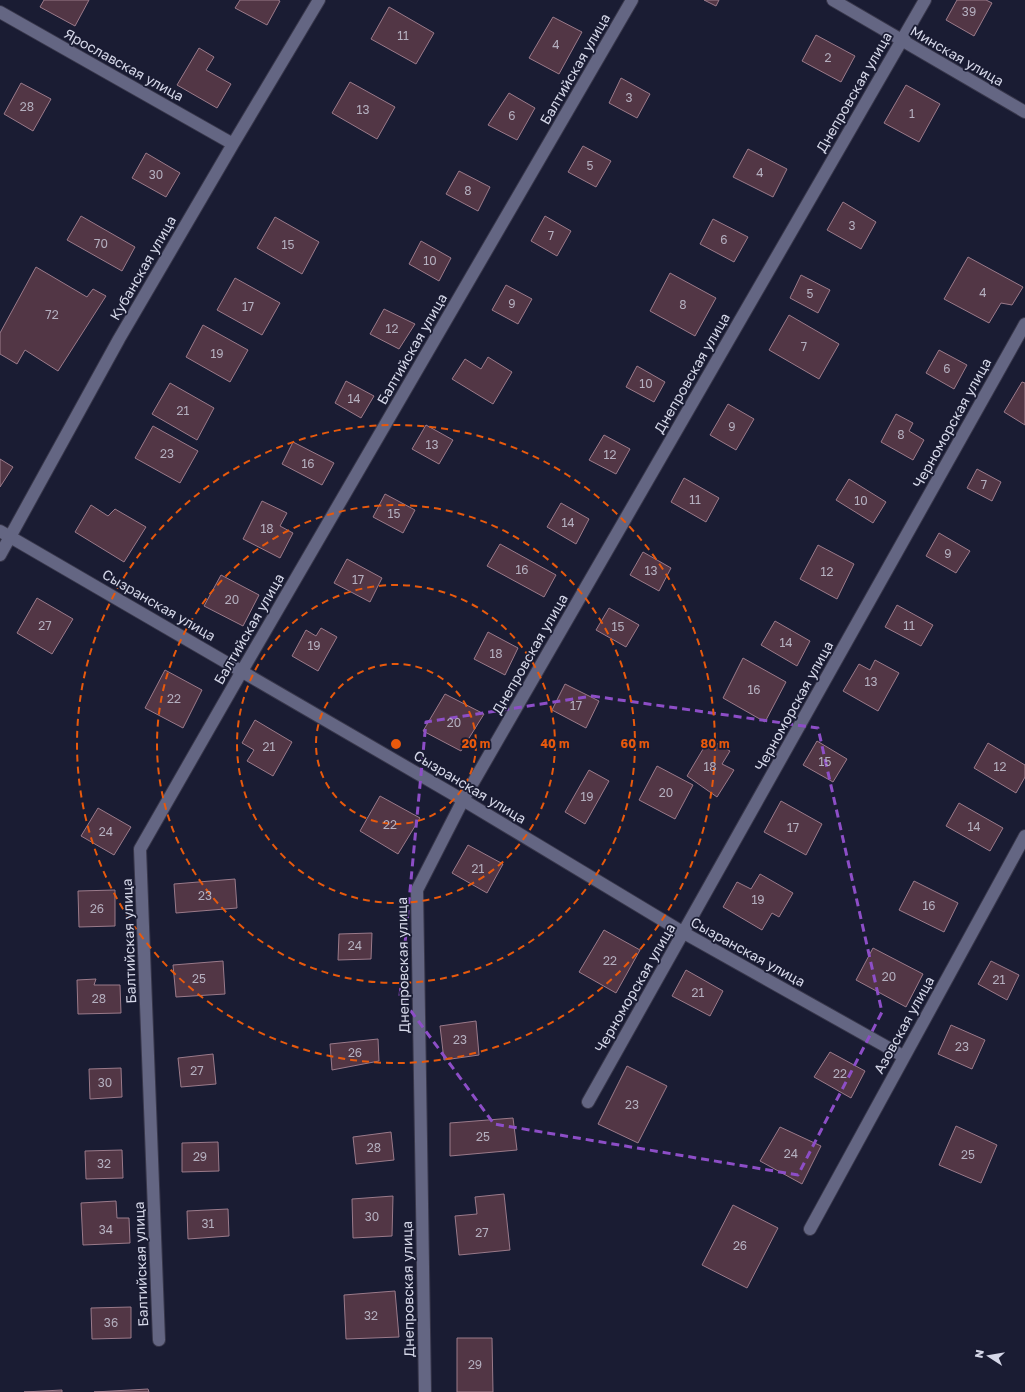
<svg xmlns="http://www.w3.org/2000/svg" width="1025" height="1392" font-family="'Golos Text',sans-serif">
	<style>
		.building { fill: #523645; stroke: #9a7a8a }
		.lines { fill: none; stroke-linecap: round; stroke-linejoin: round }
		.minor-casing { stroke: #38374b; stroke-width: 14 }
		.minor { stroke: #646683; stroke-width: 12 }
		.marked { fill: none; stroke: #8d4ec7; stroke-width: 3; stroke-dasharray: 8 5; stroke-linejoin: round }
		.ring { fill: none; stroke: #e8590c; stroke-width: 2; stroke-dasharray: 7 5 }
		.labels { text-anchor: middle; stroke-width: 3.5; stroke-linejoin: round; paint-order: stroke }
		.number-label { font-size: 12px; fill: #b4afbf }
		.street-label { font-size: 14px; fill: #d5d7e8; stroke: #1a1c33 }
		.centre { fill: #e8590c; stroke: #1a1c33; stroke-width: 2 }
		.ring-label { font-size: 12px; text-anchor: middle; font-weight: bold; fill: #e8590c; stroke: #1a1c33; stroke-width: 3.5; stroke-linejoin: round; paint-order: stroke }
	</style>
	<rect width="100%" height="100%" fill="#1a1c33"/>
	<path class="building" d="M44,0h45l-14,26 -35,-19z
		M240,0h38l2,1 -13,24 -32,-17z
		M704,0h15l-3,6z
		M957,0h29l6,3 -18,33 -28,-16z
		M389,7l45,26 -18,31 -45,-25z
		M553,17l29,15 -23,42 -30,-16z
		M816,35l39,21 -14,26 -39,-21z
		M199,48l15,9 -8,13 25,14 -14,24 -40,-23z
		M621,78l29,16 -13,24 -28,-15z
		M350,82l45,25 -18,32 -45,-26z
		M21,83l30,16 -18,32 -29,-17z
		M906,85l34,19 -21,38 -35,-19z
		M509,93l26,15 -18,32 -29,-15z
		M583,146l28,15 -15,26 -28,-15z
		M748,149l39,20 -14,28 -40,-20z
		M146,153l34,20 -14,24 -34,-19z
		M459,171l31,16 -12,24 -32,-17z
		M843,202l33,20 -15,27 -34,-19z
		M81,216l54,31 -13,24 -55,-31z
		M545,216l26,15 -14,25 -26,-15z
		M275,217l44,25 -17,32 -45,-26z
		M713,219l35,18 -14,25 -34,-18z
		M421,241l30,17 -12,23 -30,-17z
		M968,257l55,30 -11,18 -11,-2 -12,20 -45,-24z
		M36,267l51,30 6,-8 13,7 -48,75 -33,-21 -8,14 -17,-10v-21z
		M670,273l46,25 -21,38 -45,-25z
		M801,275l29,15 -12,23 -28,-15z
		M235,278l45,25 -18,32 -45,-25z
		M506,285l26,14 -14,25 -26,-14z
		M384,309l31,15 -16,25 -29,-15z
		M789,315l50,29 -20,35 -50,-29z
		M203,325l45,25 -18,32 -44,-25z
		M939,350l28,15 -13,24 -28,-16z
		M488,357l24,15 -19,32 -41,-25 13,-20 16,10z
		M637,366l28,16 -11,20 -28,-15z
		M346,381l28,15 -13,22 -26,-15z
		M1022,382l3,1v42l-21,-13z
		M170,383l44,25 -17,32 -45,-26z
		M728,404l26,15 -18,31 -26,-15z
		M896,414l17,9 -4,8 15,9 -11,20 -32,-18z
		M426,425l27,15 -14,24 -27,-15z
		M153,426l45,25 -18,32 -45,-25z
		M604,435l26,14 -14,25 -27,-14z
		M293,442l41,21 -12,22 -40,-21z
		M0,459l13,8 -13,20z
		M977,469l24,13 -9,19 -25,-13z
		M684,478l35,20 -13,24 -35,-20z
		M849,479l37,23 -13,21 -37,-23z
		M385,494l30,16 -12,23 -30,-16z
		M262,501l25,12 -7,13 13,7 -13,25 -37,-19z
		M561,503l28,16 -13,25 -29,-17z
		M91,505l17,11 7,-7 31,18 -22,35 -49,-30z
		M939,533l31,18 -14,22 -30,-17z
		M500,544l56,31 -12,22 -57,-31z
		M818,545l36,19 -17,35 -37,-20z
		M643,552l28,16 -12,23 -29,-16z
		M347,559l35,19 -12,24 -36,-19z
		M221,575l38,20 -16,31 -39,-20z
		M37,598l36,21 -21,35 -35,-21z
		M897,605l36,20 -12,21 -36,-19z
		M609,608l30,17 -13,22 -30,-17z
		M775,621l35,20 -13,25 -36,-21z
		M321,628l16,9 -19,34 -26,-15 14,-26 10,6z
		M488,632l30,16 -13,27 -31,-16z
		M743,658l43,24 -21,40 -42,-24z
		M875,660l24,13 -21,38 -35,-20 16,-27 11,6z
		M165,670l37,20 -19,38 -38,-20z
		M565,684l34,17 -13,27 -34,-18z
		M445,694l39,20 -23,37 -38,-20z
		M255,720l37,22 -19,34 -26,-15 7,-11 -12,-7z
		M709,739l21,12 -8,13 12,6 -17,27 -30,-21z
		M817,741l30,18 -14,23 -30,-17z
		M988,743l37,22v12l-9,16 -42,-25z
		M657,766l36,19 -18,34 -36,-19z
		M589,770l20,11 -24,43 -20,-12z
		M380,796l40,22 -22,36 -38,-23z
		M781,801l41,23 -16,31 -42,-23z
		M959,803l44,25 -13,23 -44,-25z
		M98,808l33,19 -17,28 -33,-19z
		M468,845l35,19 -16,29 -35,-20z
		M760,874l33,19 -14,24 -7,-4 -10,17 -39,-23 14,-25 14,7z
		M235,879l2,29 -61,5 -2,-29z
		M914,881l44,22 -14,29 -45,-22z
		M115,890v36l-36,1 -1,-36z
		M604,930l36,20 -24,43 -37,-21z
		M372,933l-1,26 -33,1 1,-26z
		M873,948l50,26 -17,33 -50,-27z
		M223,961l2,33 -49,3 -3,-32z
		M991,961l28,14 -12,25 -29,-16z
		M686,970l37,21 -13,25 -38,-20z
		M96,979l-2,6h26l1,28 -43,1 -1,-34z
		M476,1021l3,34 -35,5 -4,-34z
		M951,1025l34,15 -13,29 -34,-15z
		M378,1039l1,22 -47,9 -2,-26z
		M830,1052l35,19 -14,27 -37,-21z
		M213,1054l3,30 -35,3 -3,-29z
		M627,1066l40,20 -29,57 -40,-19z
		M121,1068l1,29 -32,2 -1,-30z
		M513,1118l4,32 -67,6v-33z
		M956,1126l41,19 -16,38 -42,-18z
		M780,1127l41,19 -19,38 -42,-23z
		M391,1132l3,28 -38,4 -3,-27z
		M218,1142l1,29 -37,1v-29z
		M122,1150l1,28 -37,1 -1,-28z
		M504,1194l6,56 -51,5 -4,-39 22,-2 -2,-17z
		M393,1196l-1,40 -39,2 -1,-39z
		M116,1201l1,17h12l1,25 -47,2 -2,-42z
		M733,1205l45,23 -31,60 -45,-23z
		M228,1209l1,27 -41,3 -1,-28z
		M395,1291l4,46 -53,2 -2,-44z
		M131,1307v31l-39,1 -1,-31z
		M457,1338h35l1,54h-36z
		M148,1389l1,3h-55z
		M62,1390v2h-38z"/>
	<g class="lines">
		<defs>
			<path id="minor" d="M833,0l192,112
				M0,12l233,132
				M0,531l463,269 221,133 219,123
				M0,555l119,-216 114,-195 86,-144
				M588,1102l437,-778
				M810,1229l215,-393
				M159,1340l-19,-491 102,-178 390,-671
				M425,1392l-8,-502 46,-90 462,-800"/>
		</defs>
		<use href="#minor" class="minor-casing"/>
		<use href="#minor" class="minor"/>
	</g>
	<path class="marked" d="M592,696l226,32 64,284 -84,163 -304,-51 -94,-128 26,-274z"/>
	<g class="ring">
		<circle cx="396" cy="744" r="80"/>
		<circle cx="396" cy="744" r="159"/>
		<circle cx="396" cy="744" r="239"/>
		<circle cx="396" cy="744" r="319"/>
	</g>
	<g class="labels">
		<g class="number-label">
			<text x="969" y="16">39</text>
			<text x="403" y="40">11</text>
			<text x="556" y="49">4</text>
			<text x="828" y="62">2</text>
			<text x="629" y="102">3</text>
			<text x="27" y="111">28</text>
			<text x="363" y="114">13</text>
			<text x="912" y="118">1</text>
			<text x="512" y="120">6</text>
			<text x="590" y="170">5</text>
			<text x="760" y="177">4</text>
			<text x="156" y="179">30</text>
			<text x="468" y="195">8</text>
			<text x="852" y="230">3</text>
			<text x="551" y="240">7</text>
			<text x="724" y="244">6</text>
			<text x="101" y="248">70</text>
			<text x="288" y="249">15</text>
			<text x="430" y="265">10</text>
			<text x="983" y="297">4</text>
			<text x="810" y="298">5</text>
			<text x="512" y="308">9</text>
			<text x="683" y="309">8</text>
			<text x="248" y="311">17</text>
			<text x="52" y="319">72</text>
			<text x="392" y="333">12</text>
			<text x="804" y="351">7</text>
			<text x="217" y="358">19</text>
			<text x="947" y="373">6</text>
			<text x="646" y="388">10</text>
			<text x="354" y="403">14</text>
			<text x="183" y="415">21</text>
			<text x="732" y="431">9</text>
			<text x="901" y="439">8</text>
			<text x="432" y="449">13</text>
			<text x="167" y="458">23</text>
			<text x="610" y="459">12</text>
			<text x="308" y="468">16</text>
			<text x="984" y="489">7</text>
			<text x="695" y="504">11</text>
			<text x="861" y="505">10</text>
			<text x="394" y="518">15</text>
			<text x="568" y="527">14</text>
			<text x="267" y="533">18</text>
			<text x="948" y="558">9</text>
			<text x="522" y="574">16</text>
			<text x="651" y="575">13</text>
			<text x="827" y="576">12</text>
			<text x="358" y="584">17</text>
			<text x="232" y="604">20</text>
			<text x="45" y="630">27</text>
			<text x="909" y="630">11</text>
			<text x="618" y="631">15</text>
			<text x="786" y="647">14</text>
			<text x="314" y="650">19</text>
			<text x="496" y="658">18</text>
			<text x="871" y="686">13</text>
			<text x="754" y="694">16</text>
			<text x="174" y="703">22</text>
			<text x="576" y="710">17</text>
			<text x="454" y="727">20</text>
			<text x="269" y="751">21</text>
			<text x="825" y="766">15</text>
			<text x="710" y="771">18</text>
			<text x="1000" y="771">12</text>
			<text x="666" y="797">20</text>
			<text x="587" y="801">19</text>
			<text x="390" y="829">22</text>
			<text x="974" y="831">14</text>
			<text x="793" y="832">17</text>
			<text x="106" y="836">24</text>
			<text x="478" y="873">21</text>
			<text x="205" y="900">23</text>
			<text x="758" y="904">19</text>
			<text x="929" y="910">16</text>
			<text x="97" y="913">26</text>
			<text x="355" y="950">24</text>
			<text x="610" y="965">22</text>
			<text x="889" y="981">20</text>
			<text x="199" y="983">25</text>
			<text x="999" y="984">21</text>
			<text x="698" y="997">21</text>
			<text x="99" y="1003">28</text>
			<text x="460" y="1044">23</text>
			<text x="962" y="1051">23</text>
			<text x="355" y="1057">26</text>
			<text x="197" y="1075">27</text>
			<text x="840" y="1078">22</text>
			<text x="105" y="1087">30</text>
			<text x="632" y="1109">23</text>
			<text x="483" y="1141">25</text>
			<text x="374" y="1152">28</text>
			<text x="791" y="1158">24</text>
			<text x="968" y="1159">25</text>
			<text x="200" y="1161">29</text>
			<text x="104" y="1168">32</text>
			<text x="372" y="1221">30</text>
			<text x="208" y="1228">31</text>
			<text x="106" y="1234">34</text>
			<text x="482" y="1237">27</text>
			<text x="740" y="1250">26</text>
			<text x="371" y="1320">32</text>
			<text x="111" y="1327">36</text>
			<text x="475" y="1369">29</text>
		</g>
		<g class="street-label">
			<text transform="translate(957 56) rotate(30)" y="5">Минская улица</text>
			<text transform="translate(124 65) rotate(29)" y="5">Ярославская улица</text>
			<text transform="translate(575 69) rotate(-60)" y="5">Балтийская улица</text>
			<text transform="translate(854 92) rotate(-60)" y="5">Днепровская улица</text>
			<text transform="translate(143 268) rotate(-60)" y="5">Кубанская улица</text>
			<text transform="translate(412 349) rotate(-60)" y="5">Балтийская улица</text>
			<text transform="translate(692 373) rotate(-60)" y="5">Днепровская улица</text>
			<text transform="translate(952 423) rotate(-61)" y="5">Черноморская улица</text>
			<text transform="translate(159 605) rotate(30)" y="5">Сызранская улица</text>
			<text transform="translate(249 629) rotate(-60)" y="5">Балтийская улица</text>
			<text transform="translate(530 654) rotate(-60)" y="5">Днепровская улица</text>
			<text transform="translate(794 706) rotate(-61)" y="5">Черноморская улица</text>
			<text transform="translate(470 787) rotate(31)" y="5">Сызранская улица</text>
			<text transform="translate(129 941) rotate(-92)" y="5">Балтийская улица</text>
			<text transform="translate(748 952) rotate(29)" y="5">Сызранская улица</text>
			<text transform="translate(403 965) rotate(-91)" y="5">Днепровская улица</text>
			<text transform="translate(635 988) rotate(-60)" y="5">Черноморская улица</text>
			<text transform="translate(904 1025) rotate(-61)" y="5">Азовская улица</text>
			<text transform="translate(141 1264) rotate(-92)" y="5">Балтийская улица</text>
			<text transform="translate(408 1289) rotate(-91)" y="5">Днепровская улица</text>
		</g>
	</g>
	<circle cx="396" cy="744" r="6" class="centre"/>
	<g class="ring-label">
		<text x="476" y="748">20 m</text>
		<text x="555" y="748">40 m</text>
		<text x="635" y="748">60 m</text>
		<text x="715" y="748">80 m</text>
	</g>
	<g transform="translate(989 1356) rotate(282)" stroke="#1a1c33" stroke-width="3" paint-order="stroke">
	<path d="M0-3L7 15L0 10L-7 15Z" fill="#d5d7e8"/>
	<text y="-6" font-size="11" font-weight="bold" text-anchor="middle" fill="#d5d7e8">N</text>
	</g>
</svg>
